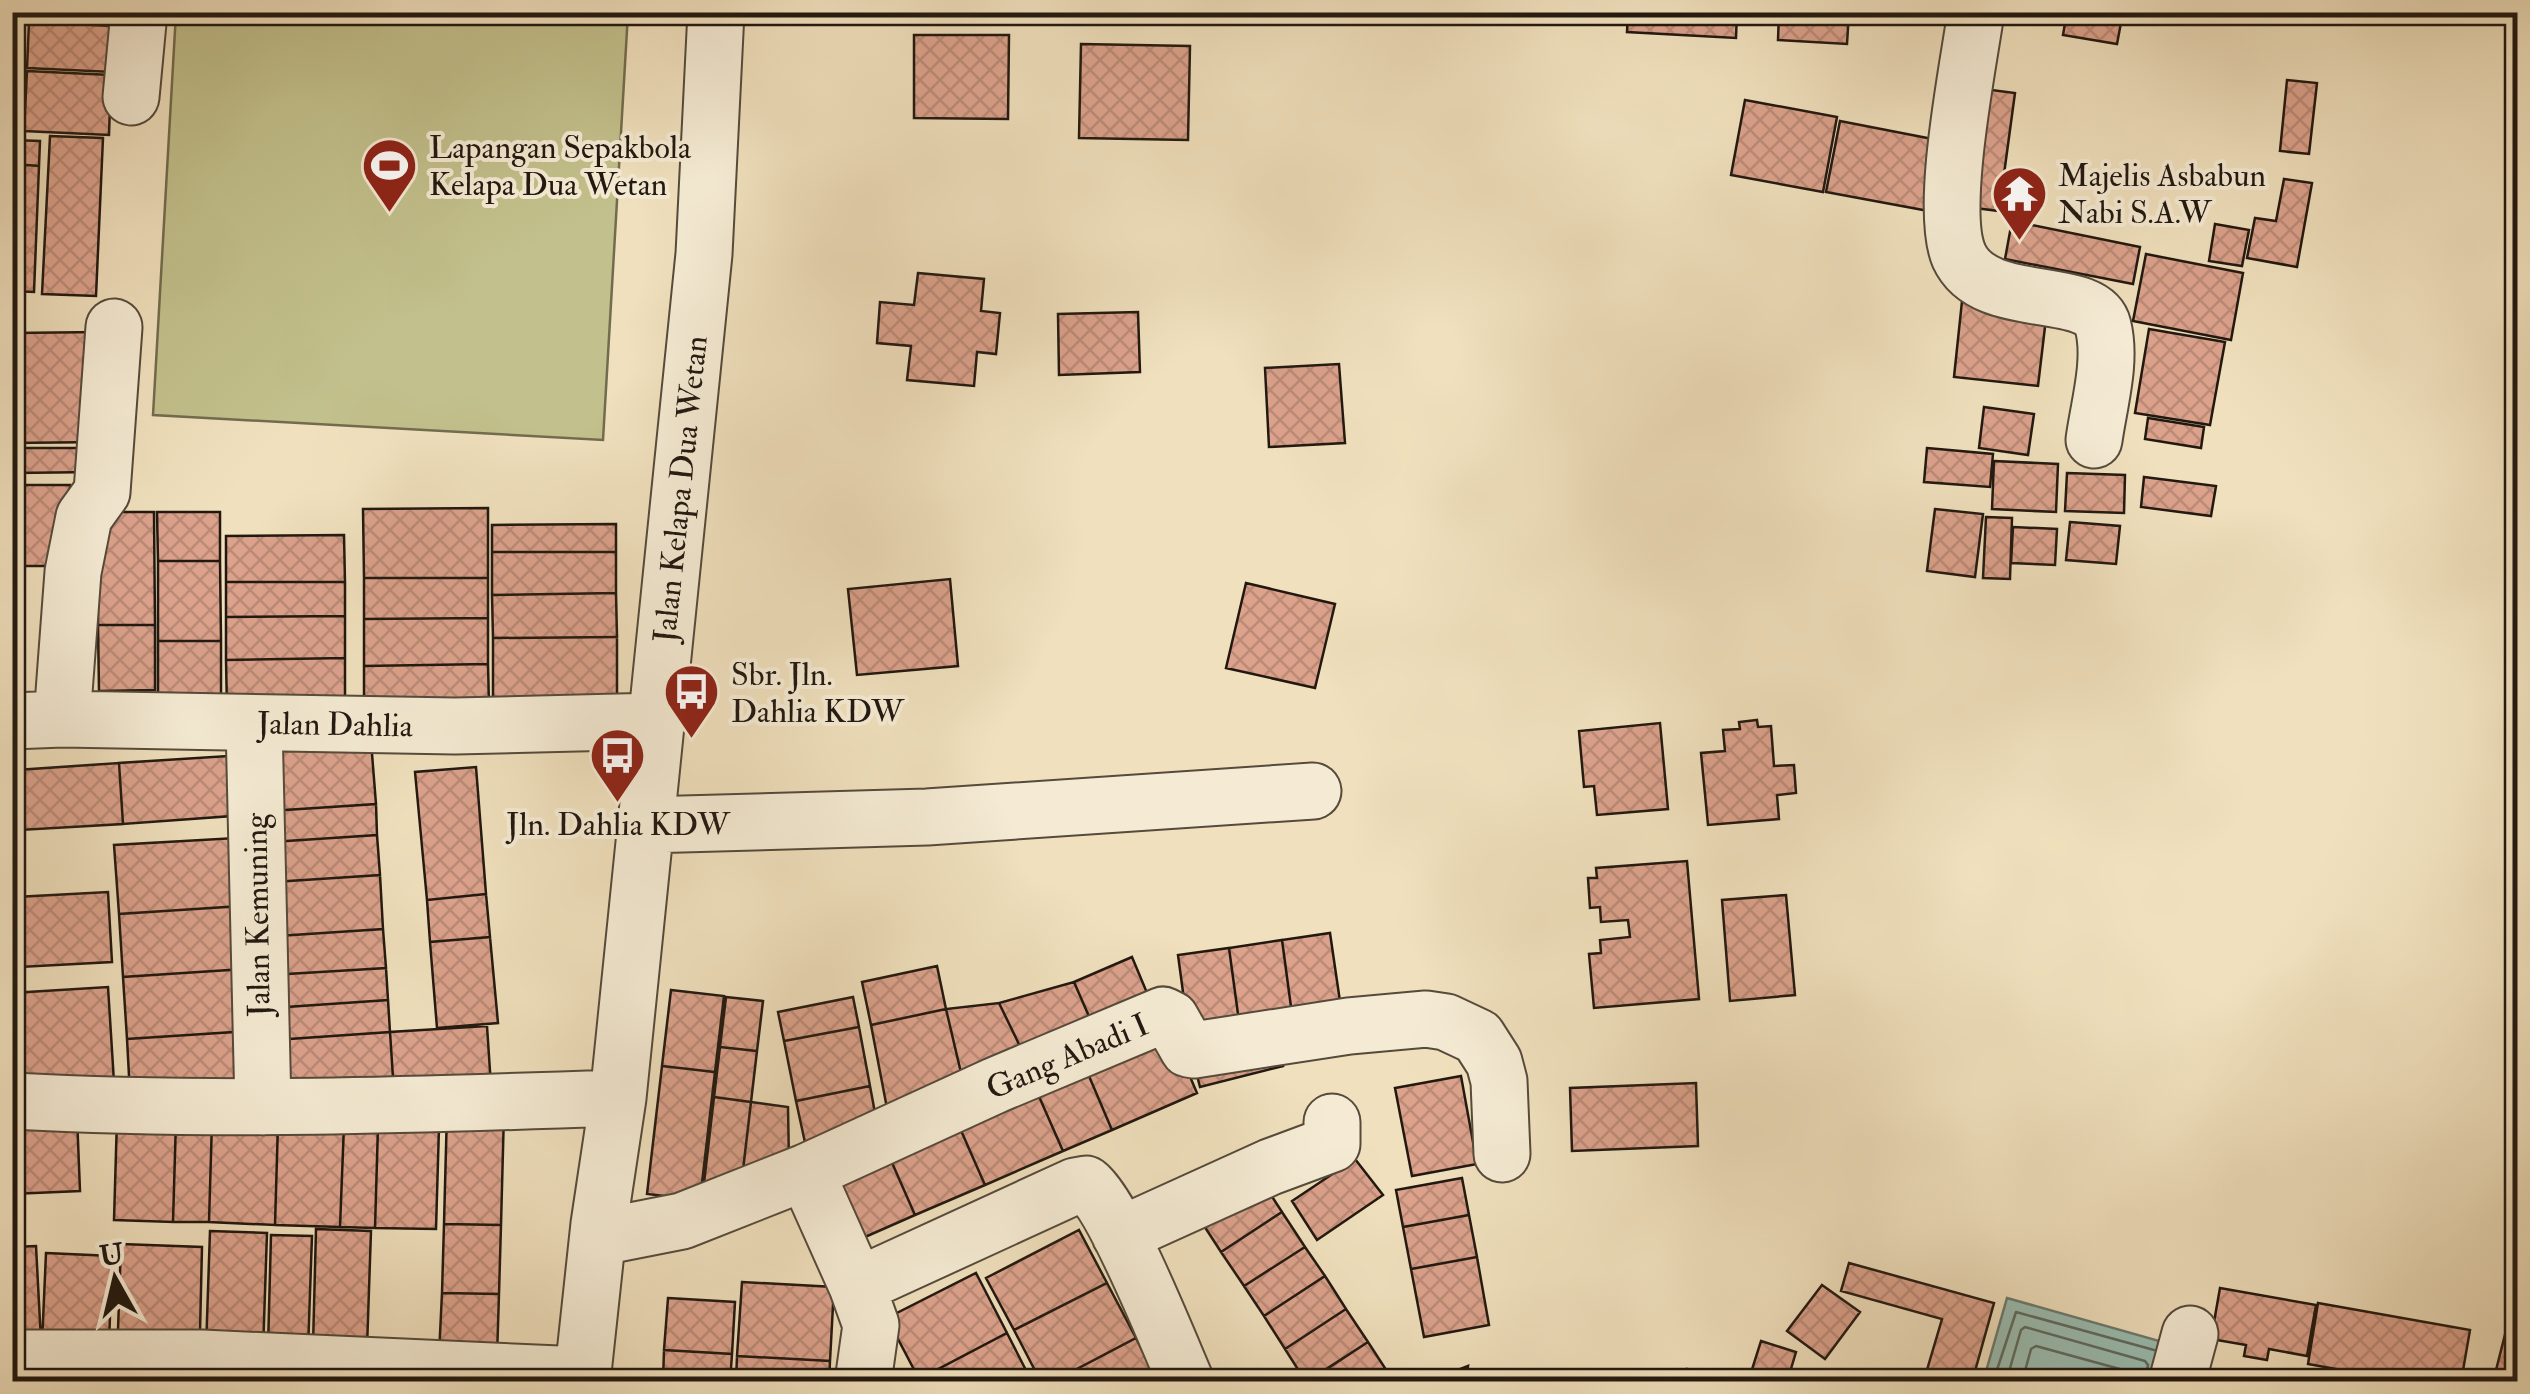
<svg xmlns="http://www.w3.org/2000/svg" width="2530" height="1394" font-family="'IM FELL Double Pica',serif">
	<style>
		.green { fill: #c2c08c; stroke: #726c4e; stroke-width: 2.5 }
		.water { fill: #9abdb1; stroke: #6a7b71; stroke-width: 2.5 }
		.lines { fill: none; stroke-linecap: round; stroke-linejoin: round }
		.shore { stroke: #5e6a60; stroke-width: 2.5 }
		.building { fill: url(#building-cross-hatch); stroke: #211810; stroke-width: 2.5 }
		.minor-casing { stroke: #554a3b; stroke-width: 59 }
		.minor { stroke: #f5ebd4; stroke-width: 55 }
		.labels { text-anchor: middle; stroke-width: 8; stroke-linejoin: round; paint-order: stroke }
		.poi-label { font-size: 32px; fill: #211810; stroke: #f5ebd4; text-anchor: start }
		.street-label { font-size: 32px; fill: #211810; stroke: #f5ebd4 }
	</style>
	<defs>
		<pattern id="building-cross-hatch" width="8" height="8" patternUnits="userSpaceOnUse" patternTransform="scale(2.5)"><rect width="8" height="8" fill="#dca28c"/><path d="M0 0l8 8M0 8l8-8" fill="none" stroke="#bc8b78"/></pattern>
	</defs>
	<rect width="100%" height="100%" fill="#f0e0bd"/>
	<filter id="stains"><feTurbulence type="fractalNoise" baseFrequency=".002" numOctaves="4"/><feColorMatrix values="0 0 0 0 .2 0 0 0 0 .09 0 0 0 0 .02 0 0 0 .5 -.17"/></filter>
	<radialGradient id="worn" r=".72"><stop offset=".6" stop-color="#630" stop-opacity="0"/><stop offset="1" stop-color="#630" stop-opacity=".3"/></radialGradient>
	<path class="green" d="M176,13h452l-25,427 -450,-25z"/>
	<path class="water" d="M2007,1298l170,48 -10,35 -184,1z"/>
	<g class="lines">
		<path class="shore" d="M1993,1382l23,-70 138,38
			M2006,1382l15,-52 4,-3 120,34 3,4 -3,17
			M2022,1382l9,-33 5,-3 91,25 3,11"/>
	</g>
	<path class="building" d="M1628,12h109l-1,26 -109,-6z
		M1779,12h70l-2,32 -69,-4z
		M2067,12h56l-6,32 -54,-9z
		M12,13h12l-3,63 -9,-1z
		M29,22l85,4 -2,46 -85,-4z
		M914,35h95l-1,84 -94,-1z
		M1081,44l109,2 -2,94 -109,-2z
		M27,71l84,4 -2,60 -85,-4z
		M12,79h8l-2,56 -6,-1z
		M2287,80l30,3 -8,71 -29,-3z
		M1976,88l39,5 -16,118 -40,-5z
		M1745,100l92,17 -14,75 -92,-17z
		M1840,121l108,21 -14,70 -108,-20z
		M50,136l53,2 -7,158 -54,-2z
		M12,140l28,1 -1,25 -27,-2z
		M12,164l27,2 -5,126 -22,-1z
		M2284,179l28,4 -15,84 -50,-9 8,-40 21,3z
		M2012,221l128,26 -7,37 -128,-25z
		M2215,224l34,6 -7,36 -33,-5z
		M2146,254l97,19 -12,67 -98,-19z
		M918,273l66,6 -3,32 19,2 -4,41 -19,-2 -3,34 -67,-6 4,-34 -34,-3 3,-41 34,3z
		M1962,301l85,9 -9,76 -84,-9z
		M1138,312l2,60 -81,3 -1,-61z
		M2149,329l76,13 -15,83 -75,-12z
		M101,332l1,110 -90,1v-110z
		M1339,364l6,79 -76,4 -4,-79z
		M1984,407l50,7 -6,41 -49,-7z
		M2148,418l56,9 -3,21 -56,-9z
		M16,448h79v24l-80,1z
		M1927,448l66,6 -3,33 -66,-5z
		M1994,461l64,3 -2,48 -64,-3z
		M2067,473l58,2 -1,38 -59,-2z
		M2144,477l72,9 -5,30 -70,-9z
		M12,485h58l1,81h-59z
		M488,508v70h-124l-1,-69z
		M1935,509l48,5 -8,63 -48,-6z
		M98,512h56l1,113h-57z
		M157,512h63v49h-62z
		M1986,517l26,1 -2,61 -27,-1z
		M2070,522l50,4 -4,38 -50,-4z
		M616,524v28h-124v-27z
		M2013,527l44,2 -2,36 -44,-2z
		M344,535l1,47h-119v-46z
		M492,552h124v41l-124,2z
		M158,561h62l1,80h-63z
		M364,578h124v40l-124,1z
		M950,579l8,87 -101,9 -9,-86z
		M226,582h119v34l-119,1z
		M1246,583l89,21 -20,84 -89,-20z
		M616,593l1,44 -124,1 -1,-43z
		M345,616v42l-119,2v-43z
		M488,618v46l-124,2v-47z
		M98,625h57v65l-56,1z
		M617,637v67l-124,1v-67z
		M158,641h63v57h-63z
		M345,658v51l-118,1 -1,-50z
		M488,664l1,41 -125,2v-41z
		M1757,720l1,7 13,-1 3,40 20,-1 2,28 -19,2 2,24 -71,6 -7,-72 24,-2 -2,-21 17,-1 -1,-7z
		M1660,723l8,86 -71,6 -3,-29 -10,1 -5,-56z
		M371,741l5,63 -106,7 -4,-63z
		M228,756l4,60 -109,8 -4,-61z
		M119,763l4,61 -103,6 -3,-60z
		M476,767l10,127 -59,6 -12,-128z
		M376,804l1,31 -105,7 -2,-31z
		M377,835l3,40 -106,7 -2,-40z
		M236,838l5,68 -122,8 -5,-69z
		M1687,861l12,138 -105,9 -5,-54 12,-1 -1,-13 30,-3 -2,-17 -27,2 -1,-15 -10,1 -2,-30h9l-1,-10z
		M380,875l3,54 -105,7 -4,-54z
		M108,892l4,70 -92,5 -4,-70z
		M486,894l4,43 -60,5 -3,-42z
		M1786,895l9,100 -65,6 -8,-101z
		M241,906l3,63 -121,8 -4,-63z
		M383,929l3,39 -115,7 7,-39z
		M1330,933l13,89 -49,7 -12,-89z
		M490,937l8,86 -61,5 -7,-86z
		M1282,940l12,89 -53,7 -12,-88z
		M1229,948l12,88 -51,8 -12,-89z
		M1132,957l23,55 -57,25 -24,-55z
		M937,966l9,43 -75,16 -9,-43z
		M386,968l2,32 -116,8 -1,-33z
		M244,969l5,62 -122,8 -4,-62z
		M1074,982l24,55 -68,30 -31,-64z
		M108,987l6,95 -102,7v-96z
		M671,990l53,6 -9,76 -53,-6z
		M726,997l37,4 -6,50 -37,-4z
		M853,997l6,30 -75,14 -6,-29z
		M388,1000l2,32 -115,8 -3,-32z
		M999,1003l31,64 -64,27 -20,-85z
		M946,1009l20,85 -75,35 -20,-104z
		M1165,1018l32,75 -85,37 -32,-75z
		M487,1026l4,60 -97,7 -4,-61z
		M859,1027l11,59 -74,15 -12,-60z
		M249,1031l3,55 -122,8 -3,-55z
		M390,1032l4,61 -115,7 -4,-60z
		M1277,1044l6,22 -83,21 -8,-31z
		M720,1047l37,4 -6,51 -37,-5z
		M1080,1055l32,75 -49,21 -33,-75z
		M662,1066l53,6 -15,128 -53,-6z
		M1030,1076l33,75 -78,34 -33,-75z
		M1461,1076l16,88 -65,12 -17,-88z
		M1696,1083l2,63 -126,5 -2,-63z
		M870,1086l8,43 -69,32 -13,-60z
		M714,1097l37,5 -10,85 -37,-4z
		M751,1102l37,5 1,56 -48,24z
		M952,1110l33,75 -70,30 -33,-75z
		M447,1111l57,1 -3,113 -57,-1z
		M77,1116l3,75 -68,3v-75z
		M117,1118l59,2 -3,102 -59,-2z
		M176,1120l36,1 -3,101h-36z
		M212,1121l66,2 -3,102 -66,-3z
		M278,1123l66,2 -4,102 -65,-2z
		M344,1125l34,1 -3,102 -35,-1z
		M378,1126l61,1 -3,102 -61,-1z
		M882,1140l33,75 -50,22 -33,-75z
		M1355,1159l28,36 -66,45 -25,-39z
		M1260,1178l22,34 -61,40 -22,-34z
		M1462,1178l7,37 -66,12 -7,-37z
		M1282,1212l23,35 -61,39 -23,-34z
		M1469,1215l8,42 -66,12 -8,-42z
		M444,1224l57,1 -2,69 -57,-1z
		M316,1229l55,2 -4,117 -54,-2z
		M1079,1230l28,53 -93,47 -28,-52z
		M210,1231l57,2 -4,118 -57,-2z
		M271,1235l41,1 -4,114 -40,-2z
		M121,1244l81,3 -2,85 -82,-2z
		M36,1246l5,95 -29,1v-95z
		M1305,1247l20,29 -61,40 -20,-30z
		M46,1253l66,3 -3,90 -67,-2z
		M1477,1257l12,68 -65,12 -13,-68z
		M1849,1263l145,40 -22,79 -48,-2 18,-61 -101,-28z
		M976,1273l31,60 -88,46 -32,-61z
		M1325,1276l21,33 -61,40 -21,-33z
		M742,1282l92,5 -4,74 -93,-5z
		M1107,1283l29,55 -84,44h-11l-27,-52z
		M1822,1285l38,27 -35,47 -38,-28z
		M2220,1288l96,17 -9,51 -38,-7 -2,11 -23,-4 2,-11 -35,-6z
		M442,1293l57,1 -2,63 -58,-2z
		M668,1298l67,4 -3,52 -68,-4z
		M2318,1303l152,27 -9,52h-53l-100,-18z
		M2513,1303l5,2v77h-25z
		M1346,1309l22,33 -62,40 -21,-33z
		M1007,1333l25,49h-112l-1,-3z
		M1136,1338l22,44h-106z
		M1761,1341l35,11 -9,30h-39z
		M1368,1342l26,40h-87z
		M664,1350l68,4 -2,28 -67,-2z
		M737,1356l93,5 -1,21h-93z
		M1468,1366l-2,16h-39z
		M1687,1369l38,12 -42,1z"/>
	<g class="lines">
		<defs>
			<path id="minor" d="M1976,12c-8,55 -37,198 -17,244 26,57 133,27 144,70 9,35 -4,78 -9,114
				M131,97l8,-85
				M62,719l11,-147 11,-55 18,-25 12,-165
				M12,721l50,-2 393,7 203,-5
				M254,724l9,383
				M646,825l281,-8 386,-26
				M12,1101c203,11 404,4 606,-3
				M806,1172l51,114 14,39 -8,57
				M599,1224l17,10 66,-13 124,-49 190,-87 167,-70 8,4 17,30 6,1 155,-24 77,-7 20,3 32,15 16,25 5,19 3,73
				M1120,1235l150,-68 62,-23v-22
				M857,1286l218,-100 11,-2c28,20 83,159 100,198
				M12,1358h190l380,17
				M582,1382l17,-158 19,-126 86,-844 12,-242
				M2177,1382l13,-48"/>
		</defs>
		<use href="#minor" class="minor-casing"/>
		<use href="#minor" class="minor"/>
	</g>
	<defs>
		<symbol id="stadium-pin" viewBox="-11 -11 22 30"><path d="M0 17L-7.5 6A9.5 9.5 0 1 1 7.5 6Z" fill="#8f2418" stroke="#f5ebd4"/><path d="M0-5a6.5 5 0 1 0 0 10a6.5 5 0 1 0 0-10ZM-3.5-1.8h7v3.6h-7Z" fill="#fff"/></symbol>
		<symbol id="temple-pin" viewBox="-11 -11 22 30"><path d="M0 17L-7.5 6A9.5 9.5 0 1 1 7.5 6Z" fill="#8f2418" stroke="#f5ebd4"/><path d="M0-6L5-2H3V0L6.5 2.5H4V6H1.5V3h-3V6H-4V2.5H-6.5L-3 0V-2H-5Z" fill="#fff"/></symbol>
		<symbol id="bus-pin" viewBox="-11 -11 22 30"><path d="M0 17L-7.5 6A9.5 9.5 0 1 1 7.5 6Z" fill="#8f2418" stroke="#f5ebd4"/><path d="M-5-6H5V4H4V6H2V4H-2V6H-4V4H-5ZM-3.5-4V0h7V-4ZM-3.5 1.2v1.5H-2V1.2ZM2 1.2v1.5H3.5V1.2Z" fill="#fff"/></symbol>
	</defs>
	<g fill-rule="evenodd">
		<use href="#stadium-pin" x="358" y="134" width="63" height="86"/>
		<use href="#temple-pin" x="1988" y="162" width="63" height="86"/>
		<use href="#bus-pin" x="660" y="660" width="63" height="86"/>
		<use href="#bus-pin" x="586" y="724" width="63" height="86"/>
	</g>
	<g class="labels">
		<g class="poi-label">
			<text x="429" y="158">Lapangan Sepakbola<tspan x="429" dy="37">Kelapa Dua Wetan</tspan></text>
			<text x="2058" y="186">Majelis Asbabun<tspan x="2058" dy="37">Nabi S.A.W</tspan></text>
			<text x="731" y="685">Sbr. Jln.<tspan x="731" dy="37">Dahlia KDW</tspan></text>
			<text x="618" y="835" text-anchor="middle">Jln. Dahlia KDW</text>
		</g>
		<g class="street-label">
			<text transform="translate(680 489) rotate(-84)" y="11">Jalan Kelapa Dua Wetan</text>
			<text transform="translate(335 724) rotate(1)" y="11">Jalan Dahlia</text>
			<text transform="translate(257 915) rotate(-91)" y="11">Jalan Kemuning</text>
			<text transform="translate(1067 1056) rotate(-23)" y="11">Gang Abadi I</text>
		</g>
	</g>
	<rect width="2530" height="1394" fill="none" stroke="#f0e0bd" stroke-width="50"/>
	<rect x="15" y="15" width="2500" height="1364" fill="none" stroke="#211810" stroke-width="5"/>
	<rect x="25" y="25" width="2480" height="1344" fill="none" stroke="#211810" stroke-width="2.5"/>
	<g transform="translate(115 1279) rotate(352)" stroke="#f5ebd4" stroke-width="8" paint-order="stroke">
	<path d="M0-8L18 38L0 25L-18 38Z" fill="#211810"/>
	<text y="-15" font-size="28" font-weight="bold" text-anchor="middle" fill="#211810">U</text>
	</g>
	<rect width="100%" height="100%" filter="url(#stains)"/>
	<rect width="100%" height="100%" fill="url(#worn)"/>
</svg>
